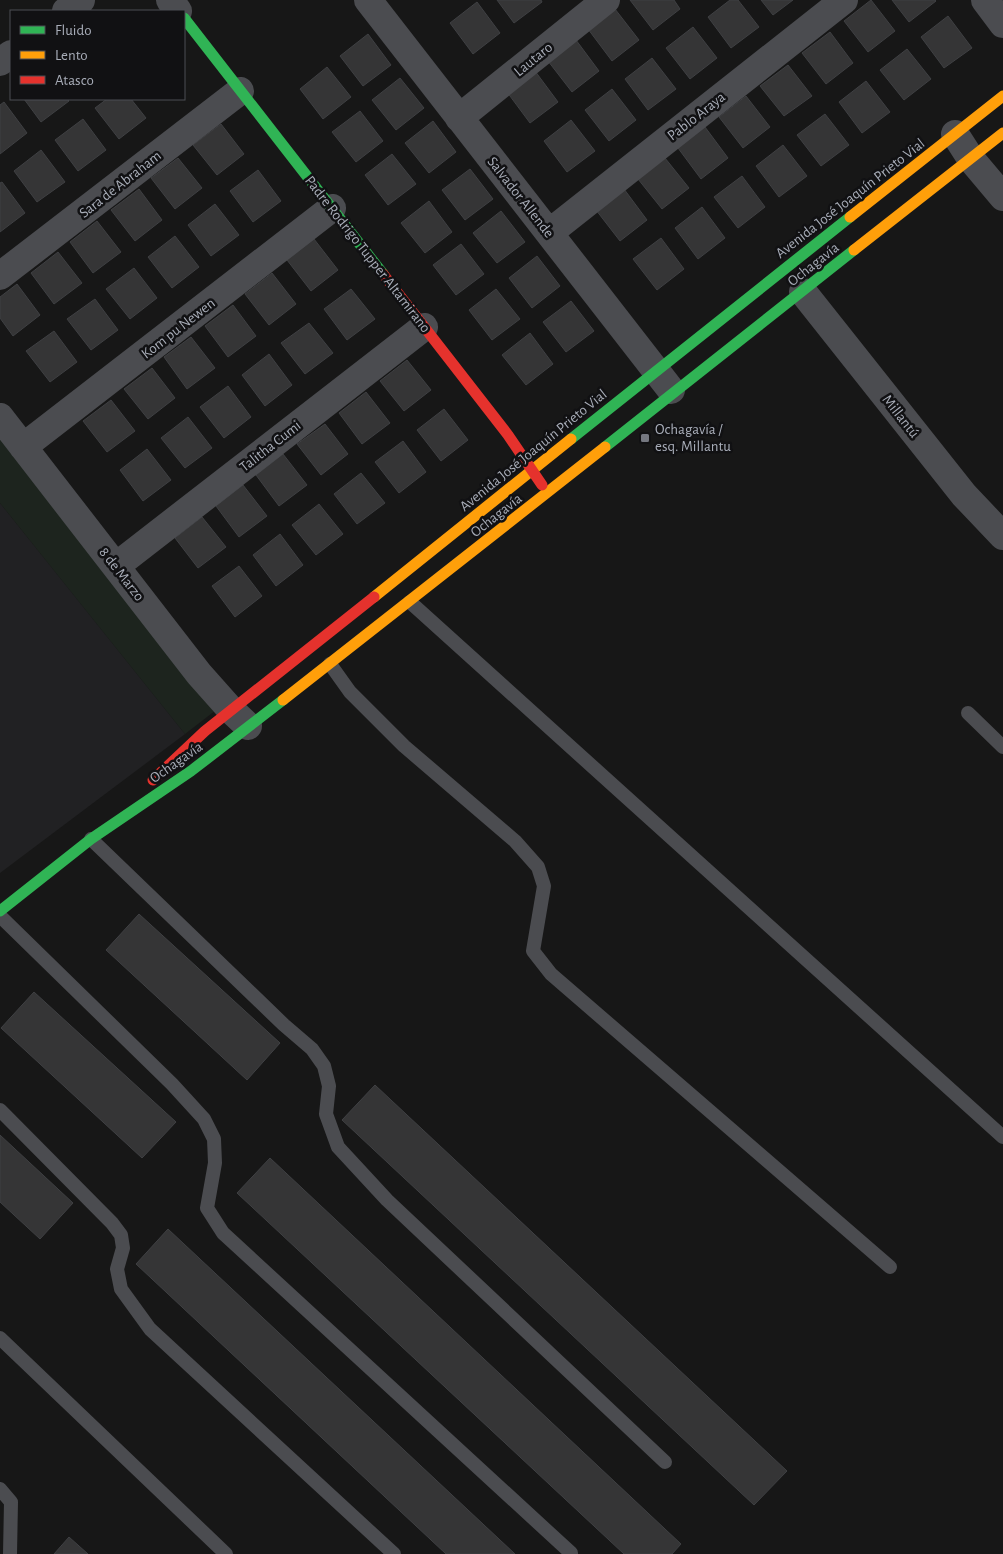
<svg xmlns="http://www.w3.org/2000/svg" width="1003" height="1554" font-family="'Alegreya Sans',sans-serif">
	<style>
		.built { fill: #212123 }
		.green { fill: #1d241e }
		.building { fill: #353536; stroke: #3f4043 }
		.lines { fill: none; stroke-linecap: round; stroke-linejoin: round }
		.lane { stroke: #4b4c50; stroke-width: 14 }
		.street { stroke: #4b4c50; stroke-width: 28 }
		.fast { stroke: #30b455; stroke-width: 11 }
		.slow { stroke: #ff9f0a; stroke-width: 11 }
		.jam { stroke: #e5322d; stroke-width: 11 }
		.poi-dot { fill: #757880; stroke: #111113; stroke-width: 2 }
		.labels { text-anchor: middle; stroke-width: 5; stroke-linejoin: round; paint-order: stroke }
		.street-label { font-size: 15px; fill: #a8adb8; stroke: #111113 }
		.poi-label { font-size: 15px; fill: #a8adb8; stroke: #111113; text-anchor: start }
	</style>
	<rect width="100%" height="100%" fill="#171717"/>
	<path class="built" d="M0,503l185,231 -185,139z"/>
	<path class="green" d="M0,438l216,272 -31,24 -185,-231z"/>
	<path class="building" d="M497,0h44l1,2 -28,21z
		M630,0h44l6,9 -27,21z
		M730,0h8l21,27 -28,21 -23,-31z
		M761,0h32l-20,15z
		M871,0l24,31 -27,21 -24,-31z
		M892,0h43l1,1 -27,21z
		M477,2l23,31 -27,21 -23,-31z
		M615,9l24,31 -27,21 -24,-32z
		M948,16l24,32 -28,20 -23,-31z
		M693,27l24,31 -27,21 -24,-31z
		M830,32l23,31 -27,21 -24,-31z
		M368,34l23,31 -28,21 -23,-30z
		M576,40l23,31 -27,21 -24,-31z
		M907,49l24,30 -27,21 -24,-30z
		M652,58l24,31 -28,21 -23,-31z
		M788,65l24,31 -28,20 -24,-30z
		M327,67l24,30 -28,22 -23,-30z
		M535,71l23,31 -28,21 -23,-31z
		M400,78l24,30 -28,22 -24,-30z
		M866,81l24,31 -28,21 -23,-31z
		M612,89l24,31 -27,21 -24,-31z
		M746,96l24,31 -27,21 -24,-31z
		M24,99h43l2,2 -28,21z
		M107,99h24l15,19 -27,21 -24,-31z
		M4,102l23,31 -27,21v-49z
		M360,111l23,30 -27,21 -24,-30z
		M825,114l24,31 -28,21 -24,-31z
		M83,119l23,31 -28,21 -23,-31z
		M571,120l24,31 -28,21 -23,-31z
		M433,121l23,31 -27,21 -24,-30z
		M221,124l23,30 -27,21 -24,-30z
		M705,127l23,31 -27,21 -23,-31z
		M783,145l24,31 -28,21 -23,-31z
		M41,150l24,32 -28,20 -23,-31z
		M392,154l24,30 -28,21 -23,-30z
		M178,158l24,30 -27,21 -24,-31z
		M665,158l24,30 -27,21 -24,-30z
		M470,169l23,30 -28,21 -23,-30z
		M258,170l23,31 -28,21 -23,-31z
		M742,176l23,31 -27,21 -24,-31z
		M2,182l23,31 -25,19v-49z
		M139,189l23,31 -27,21 -24,-31z
		M624,189l23,31 -27,21 -24,-31z
		M429,201l23,31 -27,21 -24,-30z
		M215,204l24,31 -28,21 -23,-31z
		M702,207l23,31 -27,21 -23,-31z
		M501,211l24,31 -28,21 -24,-30z
		M97,221l24,31 -28,21 -23,-31z
		M175,236l24,31 -27,21 -24,-31z
		M661,238l23,31 -27,21 -24,-31z
		M314,239l24,31 -27,21 -24,-31z
		M461,244l23,30 -28,21 -23,-30z
		M58,252l24,31 -28,21 -23,-31z
		M537,256l23,30 -28,22 -23,-30z
		M134,268l23,30 -27,21 -24,-30z
		M272,273l24,31 -27,21 -24,-31z
		M17,284l23,31 -27,21 -13,-18v-21z
		M351,289l24,30 -28,21 -23,-31z
		M496,289l24,30 -28,21 -23,-30z
		M95,299l23,31 -27,20 -24,-31z
		M571,301l23,30 -28,21 -23,-30z
		M233,305l23,31 -28,21 -23,-31z
		M309,323l24,30 -28,21 -24,-31z
		M54,331l23,31 -27,20 -24,-31z
		M530,333l23,31 -27,21 -24,-30z
		M191,337l24,31 -28,21 -23,-32z
		M269,354l23,31 -27,21 -23,-31z
		M407,360l24,30 -27,21 -24,-30z
		M152,368l23,30 -27,21 -24,-30z
		M228,386l23,31 -27,21 -24,-31z
		M366,392l24,31 -28,21 -23,-31z
		M111,400l24,31 -28,21 -24,-31z
		M444,409l24,31 -27,21 -24,-31z
		M188,417l24,31 -27,20 -24,-30z
		M325,424l23,30 -27,21 -24,-31z
		M403,441l23,31 -27,21 -24,-31z
		M147,449l24,31 -28,21 -23,-31z
		M283,454l24,31 -28,21 -23,-31z
		M361,473l24,30 -28,21 -23,-30z
		M243,485l24,31 -28,21 -23,-31z
		M319,504l24,30 -27,21 -24,-30z
		M202,517l24,30 -28,21 -23,-30z
		M280,534l23,31 -27,21 -23,-31z
		M239,566l23,30 -27,21 -23,-31z
		M139,914l141,129 -33,37 -141,-130z
		M34,992l142,130 -34,36 -141,-130z
		M375,1085l412,386 -33,34 -412,-385z
		M0,1135l73,68 -33,36 -40,-37z
		M270,1158l411,386 -9,10h-48l-387,-361z
		M168,1229l347,325h-69l-310,-290z
		M69,1537l19,17h-34z"/>
	<g class="lines">
		<path class="lane" d="M410,602l593,535
			M330,664l20,28 54,54 111,95 23,26 6,19 -11,65 18,23 339,293
			M968,713l35,34
			M91,839l193,186 28,24 12,17 5,20 -3,28 12,33 49,53 278,262
			M0,916l172,168 32,35 10,20 1,24 -8,45 16,25 348,320
			M0,1110l112,113 9,12 2,13 -6,21 4,20 29,40 244,225
			M0,1338l226,216
			M0,1489l11,13 -1,52"/>
		<path class="street" d="M170,0l8,11
			M368,0l303,390
			M985,0l18,24
			M66,11l15,-11
			M0,62l11,-8
			M459,118l147,-118
			M955,134l16,25 32,38
			M549,233l295,-233
			M0,276l240,-185
			M803,292l161,203 39,41
			M0,417l199,257 32,36 17,16
			M23,447l309,-239
			M116,566l308,-239"/>
		<path class="fast" d="M184,18l199,256
			M571,439l279,-222
			M605,447l249,-197
			M0,911l91,-72 100,-68 92,-71"/>
		<path class="slow" d="M850,217l153,-121
			M854,250l149,-117
			M374,597l197,-158
			M283,700l322,-253"/>
		<path class="jam" d="M383,274l125,161 34,50
			M153,780l52,-49 169,-134"/>
	</g>
	<rect class="poi-dot" x="640" y="433" width="10" height="10" rx="2.5"/>
	<g class="labels">
		<g class="street-label">
			<text transform="translate(533 59) rotate(-39)" y="5">Lautaro</text>
			<text transform="translate(696 116) rotate(-38)" y="5">Pablo Araya</text>
			<text transform="translate(120 184) rotate(-38)" y="5">Sara de Abraham</text>
			<text transform="translate(521 197) rotate(52)" y="5">Salvador Allende</text>
			<text transform="translate(850 198) rotate(-38)" y="5">Avenida José Joaquín Prieto Vial</text>
			<text transform="translate(368 254) rotate(52)" y="5">Padre Rodrigo Tupper Altamirano</text>
			<text transform="translate(813 264) rotate(-38)" y="5">Ochagavía</text>
			<text transform="translate(178 328) rotate(-38)" y="5">Kom pu Newen</text>
			<text transform="translate(901 416) rotate(52)" y="5">Millantú</text>
			<text transform="translate(270 446) rotate(-38)" y="5">Talitha Cumi</text>
			<text transform="translate(533 450) rotate(-39)" y="5">Avenida José Joaquín Prieto Vial</text>
			<text transform="translate(496 515) rotate(-38)" y="5">Ochagavía</text>
			<text transform="translate(122 574) rotate(52)" y="5">8 de Marzo</text>
			<text transform="translate(176 762) rotate(-35)" y="5">Ochagavía</text>
		</g>
		<g class="poi-label">
			<text x="655" y="434">Ochagavía /<tspan x="655" dy="17">esq. Millantu</tspan></text>
		</g>
	</g>
	<rect x="10" y="10" width="175" height="90" fill="#111113" stroke="#4d4f55"/>
	<rect x="20" y="26" width="25" height="8" fill="#30b455" stroke="#4d4f55"/>
	<text x="55" y="35" font-size="15" fill="#a8adb8">Fluido</text>
	<rect x="20" y="51" width="25" height="8" fill="#ff9f0a" stroke="#4d4f55"/>
	<text x="55" y="60" font-size="15" fill="#a8adb8">Lento</text>
	<rect x="20" y="76" width="25" height="8" fill="#e5322d" stroke="#4d4f55"/>
	<text x="55" y="85" font-size="15" fill="#a8adb8">Atasco</text>
</svg>
